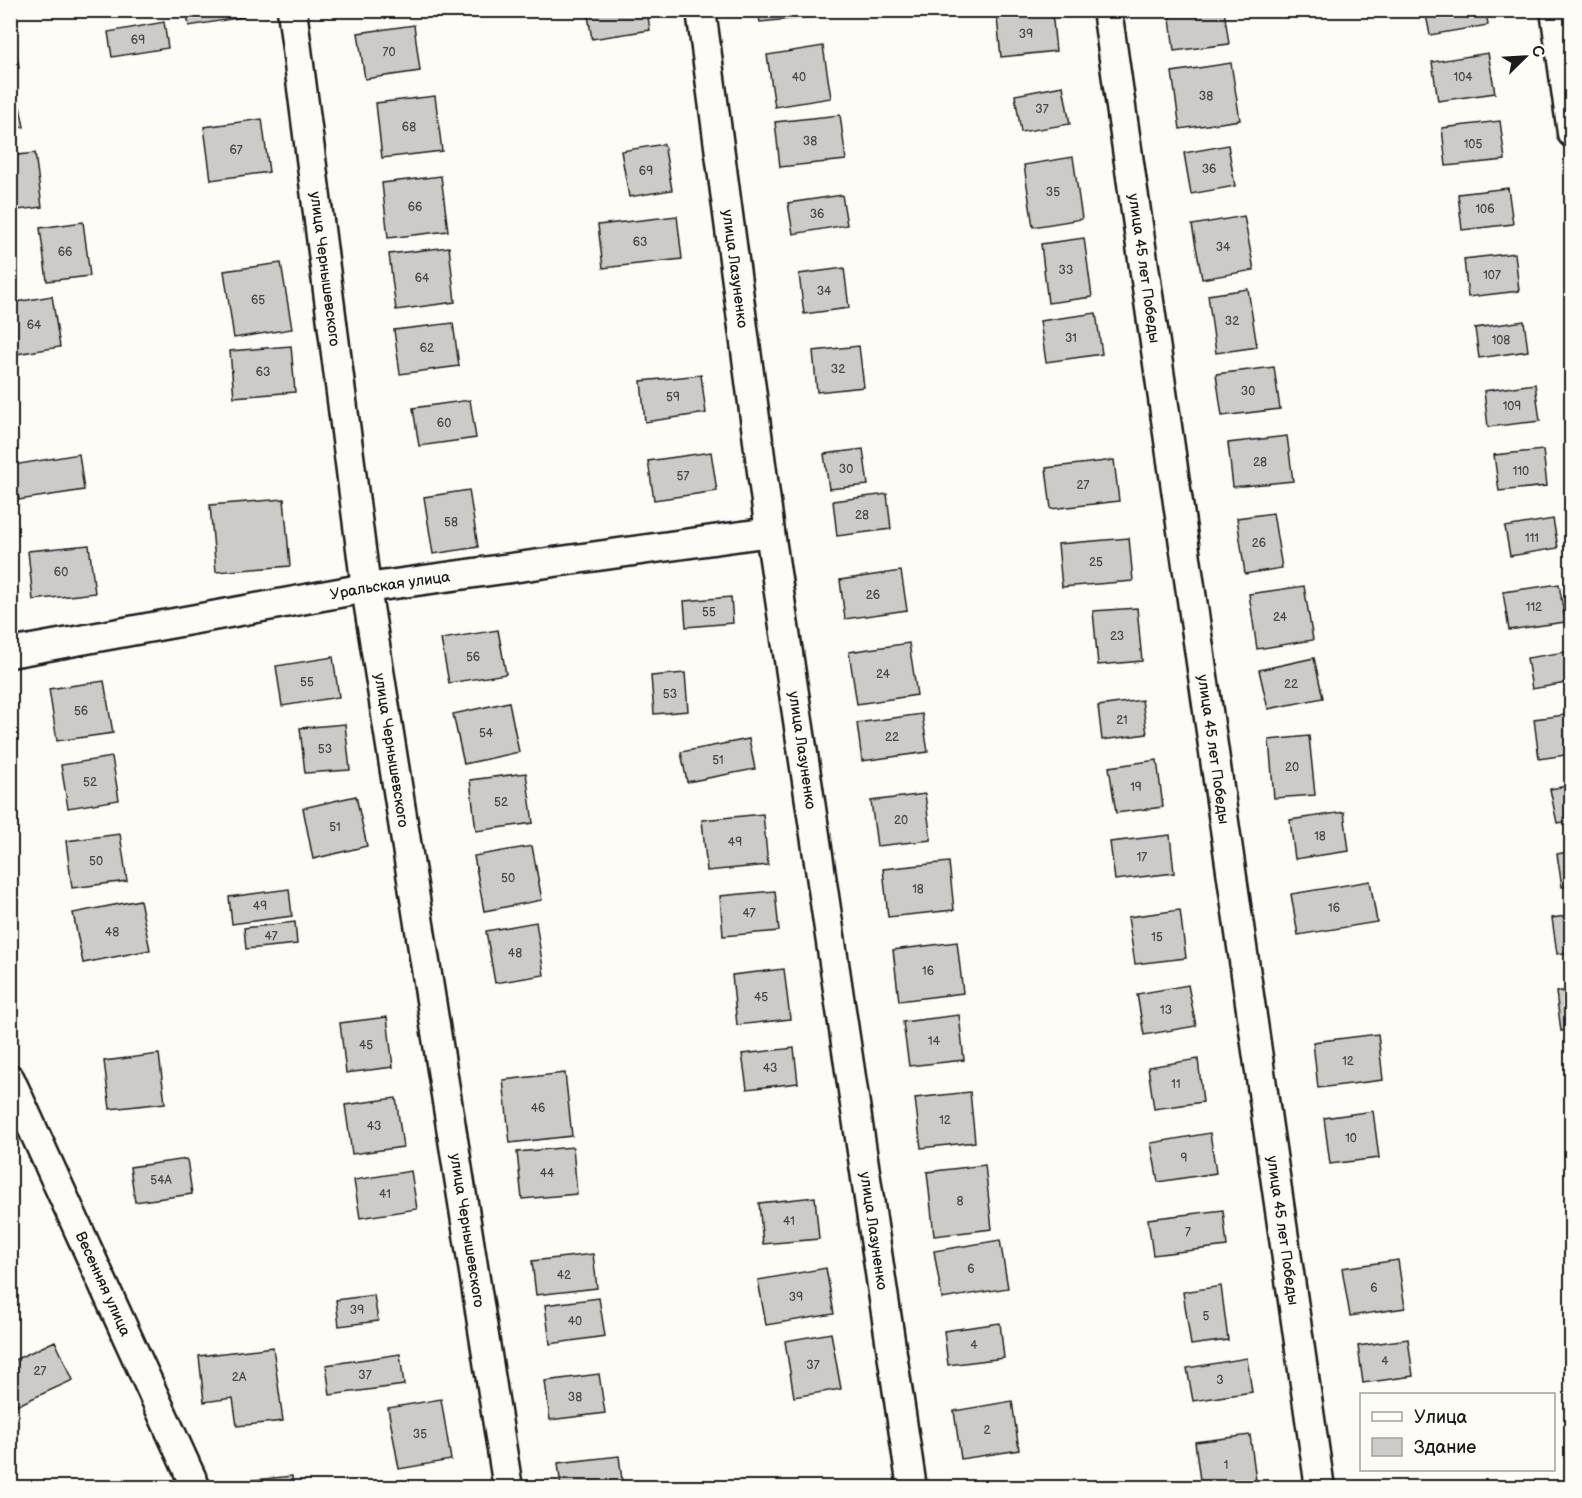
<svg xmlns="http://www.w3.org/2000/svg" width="1582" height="1498" font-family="'Balsamiq Sans',sans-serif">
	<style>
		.building { fill: #cccbc8; stroke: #1c1c1c; stroke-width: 1.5 }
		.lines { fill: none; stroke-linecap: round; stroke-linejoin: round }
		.minor-casing { stroke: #1c1c1c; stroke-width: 33 }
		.minor { stroke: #fdfcf7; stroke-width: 28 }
		.labels { text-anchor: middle; stroke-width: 4.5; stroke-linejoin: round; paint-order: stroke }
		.number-label { font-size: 12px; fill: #484847 }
		.street-label { font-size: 15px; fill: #1c1c1c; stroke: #fdfcf7 }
	</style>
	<rect width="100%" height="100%" fill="#fdfcf7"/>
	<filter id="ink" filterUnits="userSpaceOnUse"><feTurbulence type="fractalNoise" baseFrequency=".0167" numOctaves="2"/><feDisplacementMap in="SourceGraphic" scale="12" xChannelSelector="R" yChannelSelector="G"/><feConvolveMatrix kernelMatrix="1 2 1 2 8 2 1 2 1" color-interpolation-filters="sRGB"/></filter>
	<g filter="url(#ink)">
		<path class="building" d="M10,10l9,58 -9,1z
			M186,10h57l1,7 -55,9z
			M587,10h60l3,20 -58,9z
			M758,10h61l1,6 -60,6z
			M1169,10h55l5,34 -55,7z
			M1425,10h61l2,15 -58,10z
			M1052,11l4,40 -55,6 -4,-39z
			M164,22l4,26 -56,9 -4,-25z
			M414,25l6,46 -55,8 -7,-46z
			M823,46l8,52 -56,9 -8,-52z
			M1488,53l7,40 -57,8 -6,-39z
			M1231,63l9,57 -60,9 -8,-57z
			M15,82l9,45 -14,3v-47z
			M1063,86l7,38 -49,8 -6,-37z
			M435,96l7,55 -60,7 -6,-55z
			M840,115l6,45 -66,7 -5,-45z
			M262,119l7,53 -58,8 -7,-53z
			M1500,121l5,39 -59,6 -4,-38z
			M664,144l8,46 -43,7 -8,-46z
			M1228,145l7,41 -44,8 -7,-41z
			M35,153l7,54 -32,4v-55z
			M1073,157l9,62 -49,8 -9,-62z
			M441,176l7,55 -60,7 -6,-55z
			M1508,188l5,36 -51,6 -4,-36z
			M842,195l5,30 -54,9 -5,-31z
			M677,216l5,43 -79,9 -5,-43z
			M1244,216l10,54 -52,9 -10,-54z
			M83,222l7,54 -43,5 -7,-53z
			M1084,238l8,59 -44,6 -7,-59z
			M449,247l6,55 -59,8 -7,-56z
			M1515,253l4,38 -51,6 -4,-38z
			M281,263l11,66 -58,9 -10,-67z
			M844,268l5,40 -45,6 -5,-40z
			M1248,289l9,58 -41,6 -8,-58z
			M52,296l8,51 -50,8v-52z
			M1096,313l6,41 -56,8 -6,-41z
			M1524,321l4,30 -49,7 -4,-30z
			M453,323l6,43 -59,8 -6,-44z
			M291,346l4,46 -61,5 -4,-46z
			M859,346l5,41 -47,5 -4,-41z
			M1274,367l6,42 -58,7 -6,-42z
			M701,375l5,38 -61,9 -4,-41z
			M1535,384l5,37 -52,6 -4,-36z
			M470,400l6,38 -57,8 -6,-38z
			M1287,436l6,45 -60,6 -5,-44z
			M863,449l5,36 -39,4 -5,-35z
			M1543,450l4,36 -48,5 -5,-36z
			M711,452l6,39 -63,9 -6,-39z
			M79,454l5,36 -65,10 -6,-35z
			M1114,460l5,41 -68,8 -5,-41z
			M469,490l9,57 -45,7 -9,-57z
			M887,494l4,35 -54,7 -4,-35z
			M284,499l6,67 -74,6 -6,-67z
			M1273,513l9,55 -37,6 -8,-56z
			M1553,519l5,29 -48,8 -5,-29z
			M1129,538l4,43 -71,6 -4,-43z
			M89,545l6,48 -62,7 -5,-49z
			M901,571l6,39 -62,9 -5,-39z
			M1559,584l6,38 -56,8 -6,-38z
			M1304,586l9,54 -56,9 -8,-55z
			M731,597l2,26 -47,4 -2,-26z
			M1137,608l5,53 -44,4 -5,-54z
			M498,630l8,44 -57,9 -8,-44z
			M909,643l8,52 -60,9 -8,-52z
			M1571,651l1,31 -40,7 -5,-31z
			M333,657l6,40 -57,9 -6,-40z
			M1314,658l9,40 -55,11 -9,-39z
			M685,673l3,38 -34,3 -3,-38z
			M104,681l9,52 -56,8 -8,-52z
			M1142,700l5,34 -45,6 -4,-34z
			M509,702l10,50 -55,12 -11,-50z
			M922,714l6,38 -66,9 -5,-38z
			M1572,714v40l-33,5 -5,-40z
			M345,724l5,46 -45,3 -5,-45z
			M1309,736l6,59 -41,3 -5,-58z
			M749,739l6,30 -68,13 -6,-30z
			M112,757l7,43 -51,8 -7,-43z
			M1157,760l6,47 -47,6 -7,-46z
			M526,773l7,50 -57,8 -6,-51z
			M1572,785v36l-15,2 -7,-34z
			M925,794l6,46 -54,6 -6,-45z
			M356,796l11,50 -54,13 -10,-51z
			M1344,812l5,39 -54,8 -5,-39z
			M763,814l5,51 -61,6 -5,-51z
			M120,834l7,47 -55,7 -6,-47z
			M1170,835l4,38 -59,7 -5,-38z
			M532,846l10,54 -58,11 -10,-55z
			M1572,851v35l-10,1 -5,-33z
			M949,862l5,48 -66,7 -5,-48z
			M1370,881l7,41 -79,13 -7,-41z
			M289,889l3,27 -60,8 -3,-27z
			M775,891l4,40 -56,5 -3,-40z
			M140,900l10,50 -67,13 -10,-50z
			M1180,910l6,48 -51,6 -7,-47z
			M1572,915v37l-15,2 -5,-36z
			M295,922l2,22 -51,5 -2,-21z
			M536,922l8,53 -49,8 -9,-52z
			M957,942l6,51 -64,8 -6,-51z
			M784,969l6,50 -53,6 -5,-50z
			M1188,985l8,41 -52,9 -7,-41z
			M1572,990v39l-11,2 -5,-39z
			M959,1015l5,45 -55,6 -6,-44z
			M387,1017l6,50 -47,6 -6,-50z
			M1378,1034l5,46 -65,8 -5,-46z
			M794,1048l4,35 -51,6 -5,-35z
			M159,1054l6,49 -55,6 -6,-48z
			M1198,1059l5,43 -49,7 -6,-42z
			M565,1073l7,63 -62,7 -7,-63z
			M970,1092l5,50 -54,6 -6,-50z
			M396,1098l7,49 -51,7 -7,-49z
			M1373,1111l6,47 -49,6 -6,-46z
			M1210,1133l6,40 -58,9 -7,-39z
			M573,1147l4,47 -55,5 -5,-47z
			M187,1159l5,35 -57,8 -5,-35z
			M985,1165l7,64 -58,7 -7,-64z
			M411,1171l6,38 -57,9 -6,-38z
			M815,1197l4,42 -56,5 -4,-41z
			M1223,1210l4,36 -74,9 -5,-36z
			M1000,1240l8,48 -66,11 -8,-48z
			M593,1254l4,34 -61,7 -4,-34z
			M1398,1260l7,48 -55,8 -8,-48z
			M826,1268l8,46 -68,11 -8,-45z
			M1221,1286l7,54 -37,5 -8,-53z
			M374,1295l4,26 -39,5 -3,-26z
			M599,1298l6,38 -55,8 -5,-39z
			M1000,1323l4,35 -56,7 -4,-34z
			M831,1333l10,56 -47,8 -9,-56z
			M1408,1339l5,37 -50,7 -5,-37z
			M55,1341l18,39 -55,25 -8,-15v-28z
			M273,1347l10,74 -46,5 -4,-28 -29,4 -5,-46z
			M400,1354l4,31 -74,10 -4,-30z
			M1247,1358l5,34 -59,9 -6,-33z
			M599,1374l6,39 -55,7 -5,-39z
			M441,1399l10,61 -52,9 -11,-61z
			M1012,1401l7,49 -58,9 -7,-48z
			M1250,1435l7,53h-56l-6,-46z
			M619,1456l4,32h-62l-3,-25z
			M292,1476l1,12h-47l-1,-7z"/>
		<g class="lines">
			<defs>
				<g id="minor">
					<path id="s1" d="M292,10l74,578 142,900"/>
					<path id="s2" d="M701,10l69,522 142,956"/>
					<path id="s3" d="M1107,10l213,1478"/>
					<path d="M1555,10l17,123"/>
					<path id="s4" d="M10,653l356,-65 404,-56"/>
					<path id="s5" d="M10,1079l186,409"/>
				</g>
			</defs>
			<use href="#minor" class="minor-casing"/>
			<use href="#minor" class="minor"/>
		</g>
	</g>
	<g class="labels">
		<g class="number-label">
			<text x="1026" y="38">39</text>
			<text x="138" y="44">69</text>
			<text x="389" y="56">70</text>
			<text x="799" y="81">40</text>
			<text x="1463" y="81">104</text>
			<text x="1206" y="100">38</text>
			<text x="1042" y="113">37</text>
			<text x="409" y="131">68</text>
			<text x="810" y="145">38</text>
			<text x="1473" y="148">105</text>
			<text x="236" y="154">67</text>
			<text x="1209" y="173">36</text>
			<text x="646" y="175">69</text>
			<text x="1053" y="196">35</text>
			<text x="415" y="211">66</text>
			<text x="1485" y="213">106</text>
			<text x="817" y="218">36</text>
			<text x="640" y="246">63</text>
			<text x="1223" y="251">34</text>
			<text x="65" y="256">66</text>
			<text x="1066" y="274">33</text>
			<text x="1492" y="279">107</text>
			<text x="422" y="282">64</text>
			<text x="824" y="295">34</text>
			<text x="258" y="304">65</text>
			<text x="1232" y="325">32</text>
			<text x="34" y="329">64</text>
			<text x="1071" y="342">31</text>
			<text x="1501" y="344">108</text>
			<text x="427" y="352">62</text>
			<text x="838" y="373">32</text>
			<text x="263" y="376">63</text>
			<text x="1248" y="395">30</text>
			<text x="673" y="401">59</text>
			<text x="1512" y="410">109</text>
			<text x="444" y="427">60</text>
			<text x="1260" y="466">28</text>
			<text x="846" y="473">30</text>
			<text x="1521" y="475">110</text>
			<text x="683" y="480">57</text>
			<text x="1083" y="489">27</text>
			<text x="862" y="519">28</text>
			<text x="451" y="526">58</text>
			<text x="1532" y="542">111</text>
			<text x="1259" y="547">26</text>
			<text x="1096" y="566">25</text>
			<text x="61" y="576">60</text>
			<text x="873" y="599">26</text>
			<text x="1534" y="611">112</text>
			<text x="709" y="616">55</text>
			<text x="1280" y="621">24</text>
			<text x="1117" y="640">23</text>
			<text x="473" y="661">56</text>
			<text x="883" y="678">24</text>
			<text x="307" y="686">55</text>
			<text x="1291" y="688">22</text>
			<text x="670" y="698">53</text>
			<text x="81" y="715">56</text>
			<text x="1122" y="724">21</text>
			<text x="486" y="737">54</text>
			<text x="892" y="741">22</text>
			<text x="325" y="753">53</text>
			<text x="718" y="764">51</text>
			<text x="1292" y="771">20</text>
			<text x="90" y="786">52</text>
			<text x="1136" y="791">19</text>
			<text x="501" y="806">52</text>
			<text x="901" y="824">20</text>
			<text x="335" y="831">51</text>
			<text x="1320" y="840">18</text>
			<text x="735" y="846">49</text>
			<text x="1142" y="861">17</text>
			<text x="96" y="865">50</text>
			<text x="508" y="882">50</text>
			<text x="918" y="893">18</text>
			<text x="260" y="910">49</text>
			<text x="1334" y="912">16</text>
			<text x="749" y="917">47</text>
			<text x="112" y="936">48</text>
			<text x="271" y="940">47</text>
			<text x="1157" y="941">15</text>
			<text x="515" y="957">48</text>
			<text x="928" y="975">16</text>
			<text x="761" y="1001">45</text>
			<text x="1166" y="1014">13</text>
			<text x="934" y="1045">14</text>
			<text x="366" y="1049">45</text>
			<text x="1348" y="1065">12</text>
			<text x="770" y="1072">43</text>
			<text x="1176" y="1088">11</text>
			<text x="538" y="1112">46</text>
			<text x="945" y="1124">12</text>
			<text x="374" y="1130">43</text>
			<text x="1351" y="1142">10</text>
			<text x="1184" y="1162">9</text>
			<text x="547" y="1177">44</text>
			<text x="161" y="1184">54А</text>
			<text x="385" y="1198">41</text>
			<text x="960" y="1205">8</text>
			<text x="789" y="1225">41</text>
			<text x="1188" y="1236">7</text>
			<text x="971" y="1273">6</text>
			<text x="564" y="1279">42</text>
			<text x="1374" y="1292">6</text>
			<text x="796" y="1301">39</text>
			<text x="357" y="1314">39</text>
			<text x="1206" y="1320">5</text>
			<text x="575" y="1325">40</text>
			<text x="974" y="1349">4</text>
			<text x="1385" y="1365">4</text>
			<text x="813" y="1369">37</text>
			<text x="40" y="1375">27</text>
			<text x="365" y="1379">37</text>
			<text x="239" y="1381">2А</text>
			<text x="1220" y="1384">3</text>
			<text x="575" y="1401">38</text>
			<text x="987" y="1434">2</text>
			<text x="420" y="1438">35</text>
			<text x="1226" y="1469">1</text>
		</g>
		<g class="street-label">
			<text dy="5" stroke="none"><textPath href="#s2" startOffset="261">улица Лазуненко</textPath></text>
			<text dy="5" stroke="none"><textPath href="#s3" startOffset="261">улица 45 лет Победы</textPath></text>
			<text dy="5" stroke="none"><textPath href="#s1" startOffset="261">улица Чернышевского</textPath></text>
			<text dy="5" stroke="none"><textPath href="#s4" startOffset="386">Уральская улица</textPath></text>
			<text dy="5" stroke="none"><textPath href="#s3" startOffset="747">улица 45 лет Победы</textPath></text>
			<text dy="5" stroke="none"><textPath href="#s1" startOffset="747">улица Чернышевского</textPath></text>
			<text dy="5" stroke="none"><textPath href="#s2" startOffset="747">улица Лазуненко</textPath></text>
			<text dy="5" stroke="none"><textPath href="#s1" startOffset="1233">улица Чернышевского</textPath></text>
			<text dy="5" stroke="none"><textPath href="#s2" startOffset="1233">улица Лазуненко</textPath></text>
			<text dy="5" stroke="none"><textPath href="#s3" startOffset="1233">улица 45 лет Победы</textPath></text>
			<text dy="5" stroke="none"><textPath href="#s5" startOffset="225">Весенняя улица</textPath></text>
		</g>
	</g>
	<rect width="1582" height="1498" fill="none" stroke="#fdfcf7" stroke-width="36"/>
	<rect x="18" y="18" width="1546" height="1462" fill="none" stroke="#1c1c1c" stroke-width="2" filter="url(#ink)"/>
	<rect x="1360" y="1393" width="195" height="78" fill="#fdfcf7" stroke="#a3a29f" stroke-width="1.5"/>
	<rect x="1372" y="1412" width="30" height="9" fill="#fdfcf7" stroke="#a3a29f" stroke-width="1.5"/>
	<text x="1414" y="1423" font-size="18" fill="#1c1c1c">Улица</text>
	<rect x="1372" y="1438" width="30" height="18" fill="#cccbc8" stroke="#a3a29f" stroke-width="1.5"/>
	<text x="1414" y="1453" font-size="18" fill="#1c1c1c">Здание</text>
	<g transform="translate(1525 57) rotate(66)" stroke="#fdfcf7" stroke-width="4.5" paint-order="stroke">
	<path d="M0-4.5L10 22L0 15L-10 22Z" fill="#1c1c1c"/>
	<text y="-9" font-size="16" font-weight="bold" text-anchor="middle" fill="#1c1c1c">С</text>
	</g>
</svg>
